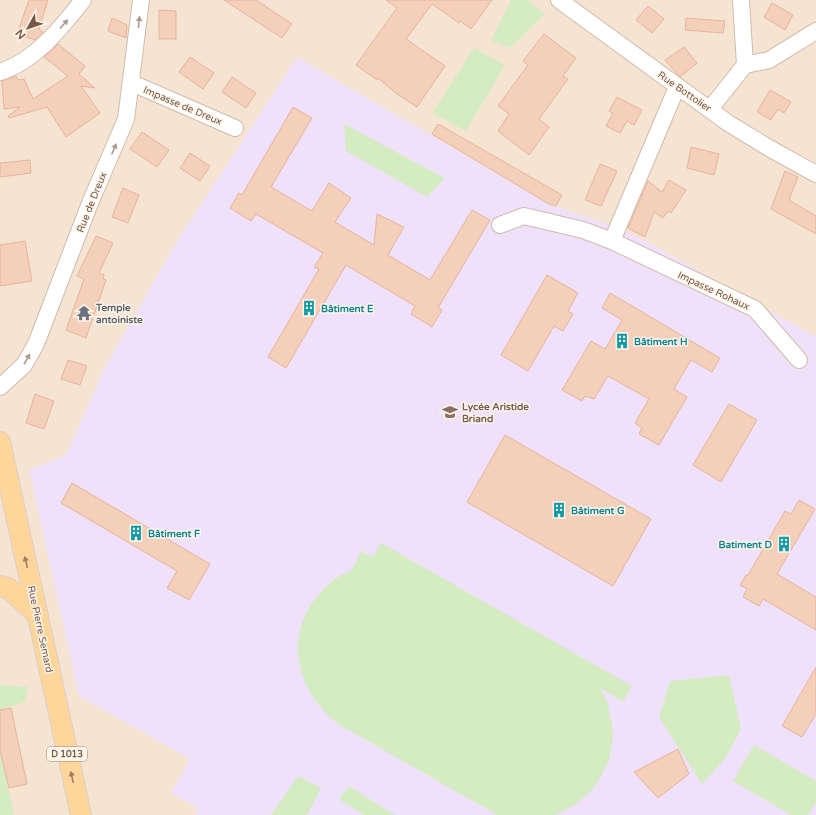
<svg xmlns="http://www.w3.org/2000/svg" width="816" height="815" font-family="'Varela Round',sans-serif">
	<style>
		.residential { fill: #f5e4d2 }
		.education { fill: #efe1fa }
		.green { fill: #d5ecc2 }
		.building { fill: #f4cfba; stroke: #e7b49a }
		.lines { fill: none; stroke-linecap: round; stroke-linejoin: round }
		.minor-casing { stroke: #d1bbac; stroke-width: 18 }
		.major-casing { stroke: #d9d0cc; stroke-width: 22 }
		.minor { stroke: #fff; stroke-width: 16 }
		.major { stroke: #fed59a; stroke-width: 20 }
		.oneway { fill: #ad9a91 }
		.oneway2 { fill: #a07d61 }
		.labels { text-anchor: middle; stroke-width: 3; stroke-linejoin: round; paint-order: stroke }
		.shield { fill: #fff6eb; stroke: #a08779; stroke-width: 1 }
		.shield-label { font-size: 9px; font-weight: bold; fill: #775748 }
		.street-label { font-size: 10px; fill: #775748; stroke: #fff6eb }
		.worship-label { font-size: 10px; font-weight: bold; fill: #5b616d; stroke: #fff6eb; text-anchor: start }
		.culture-label { font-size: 10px; font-weight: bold; fill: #0d838f; stroke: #fff6eb; text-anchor: start }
		.education-label { font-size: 10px; font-weight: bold; fill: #785e54; stroke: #fff6eb; text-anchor: start }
	</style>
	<rect width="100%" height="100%" fill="#fdf2e4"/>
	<path class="residential" d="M0,0h816v815h-816z"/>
	<path class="education" d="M297,57l252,147 69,24 35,17 163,92v478h-621l3,-7 -27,-15 19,-34 -111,-63 -50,-226 37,-15 38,-86 70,-123z"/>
	<path class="green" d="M511,0h17l17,14 -35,34 -19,-8z
		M474,48l31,17 -39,66 -34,-18z
		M344,124l101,54 -18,19 -81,-46z
		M381,543l251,143 -9,16 -22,-14 6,14 5,22 1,13 -4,23 -11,22 -8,10 -15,13 -20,10h-58l-157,-90c-44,-32 -59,-92 -18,-134 5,-6 12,-12 19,-16 3,-1 8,-3 10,-5 5,-5 7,-14 10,-19l12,6z
		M729,675l12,54 -16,30 -23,25 -43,-67 11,-36z
		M0,685l28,2 -3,15 -25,8z
		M754,745l62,36v21l-8,13h-17l-58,-34z
		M0,750l14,65h-14z
		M298,776l23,12 -14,27h-36z
		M349,786l46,29h-31l-25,-16z"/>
	<path class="building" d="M29,0h19l-9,29 4,3 -8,8 -18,-6z
		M224,0h32l36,24 -10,14z
		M386,0h106l-21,29 -11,-8 -1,2 -27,-19 -26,35 39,27 -28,41 -20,-13 -19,-16 -1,2 -21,-15 41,-57z
		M772,3l21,12 -8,15 -21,-13z
		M648,6l16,13 -12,14 -16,-13z
		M159,10l17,1v28h-17z
		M112,18l15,7 -1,13 -18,-7z
		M686,18l39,3 -2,12 -38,-3z
		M544,34l32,24 -13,18 5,3 -29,40 10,8 -20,28 -31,-24 11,-17 -11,-8 30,-41 -5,-4z
		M58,44l27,22 -6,8 16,14 -14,-2 19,27 -34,24 -19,-30 -38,11 -1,-2 12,-9 -16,2 -2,-28 14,-5 2,4 6,-1 9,20 35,-23 -24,-19z
		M684,47l13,16 -17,14 -15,-17z
		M190,57l24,16 -11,16 -24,-17z
		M232,77l24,16 -10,15 -24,-16z
		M770,90l21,12 -7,11 -6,-4 -7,11 -14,-8z
		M617,97l25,13 -8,15 -7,-4 -7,12 -14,-7 7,-13 -4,-2z
		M293,107l19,11 -41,69 41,24 17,-28 22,15 -16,24 39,23 3,-31 27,13 -16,28 42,25 42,-70 18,10 -52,88 4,2 -10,17 -21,-13 4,-8 -69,-41 -60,103 -18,-11 51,-88 -5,-2 9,-14 -67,-39 -5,7 -21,-13 9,-15 3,2z
		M438,124l124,71 -6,11 -7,-2 -117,-70z
		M142,132l27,18 -12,17 -27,-18z
		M691,147l28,7 -5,21 -27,-7z
		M190,153l20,13 -10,15 -20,-13z
		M30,160l1,13 -31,4v-14z
		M600,164l17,7 -16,35 -16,-6z
		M785,171l13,6 -9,23 27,16v18l-45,-25z
		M669,180l17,10 -15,23 -3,-2 -5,7 -9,-6 -9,25 -17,-9 20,-47 14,11z
		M123,188l16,7 -11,28 -16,-6z
		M96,236l17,7 -14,30 5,2 -1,4 3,1 -20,58 -20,-8 18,-51 -7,-3z
		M25,241l7,40 -32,5v-41z
		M547,275l31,18 -10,18 5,3 -10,17 -9,-5 -26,45 -27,-16z
		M610,293l110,65 -8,14 -21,-12 -17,29 13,8 -28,48 -20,-11 3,-6 -7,-5 14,-24 -41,-23 -14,23 -9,-3 -3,5 -20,-11 29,-49 14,8 17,-29 -20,-12z
		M68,360l19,6 -7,19 -19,-6z
		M35,394l19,7 -10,28 -18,-6z
		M729,404l28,16 -36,62 -28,-17z
		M505,435l146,84 -38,67 -146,-84z
		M72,483l138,81 -21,36 -22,-12 10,-17 -116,-68z
		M799,500l16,9 -38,65 39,23v33l-53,-31 -4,7 -16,-9 4,-8 -7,-4 6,-10h2l37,-64 6,3z
		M816,667v47l-14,23 -20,-11z
		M11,708l16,76 -18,4 -9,-38v-40z
		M678,749l11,25 -31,24 -24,-26z"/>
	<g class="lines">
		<defs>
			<path id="minor" d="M559,0l169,123 41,25 47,26
				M741,0l4,65
				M0,72c35,-11 61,-44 83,-72
				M132,83l103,45
				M677,87l-65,154 143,68 44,51
				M710,109l35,-44 24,-5 47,-29
				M500,225l24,-9 59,14 29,11
				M0,387l24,-22 12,-21 54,-141 36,-84 15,-119"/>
			<path id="major" d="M0,442l81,373
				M0,586l8,2 29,26"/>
		</defs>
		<use href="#minor" class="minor-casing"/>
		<use href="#major" class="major-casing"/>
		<use href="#minor" class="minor"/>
		<use href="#major" class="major"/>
	</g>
	<defs><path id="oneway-solid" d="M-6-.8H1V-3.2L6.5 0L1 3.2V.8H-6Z"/></defs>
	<g class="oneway">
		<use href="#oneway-solid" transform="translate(139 22) rotate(-84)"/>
		<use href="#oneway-solid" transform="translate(64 24) rotate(-48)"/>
		<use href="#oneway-solid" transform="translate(114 149) rotate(-67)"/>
		<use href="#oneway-solid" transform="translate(27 359) rotate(-61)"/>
	</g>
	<g class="oneway2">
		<use href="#oneway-solid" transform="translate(26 562) rotate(-103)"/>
		<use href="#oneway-solid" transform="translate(72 777) rotate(-102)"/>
	</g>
	<defs>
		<symbol id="building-bare" viewBox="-9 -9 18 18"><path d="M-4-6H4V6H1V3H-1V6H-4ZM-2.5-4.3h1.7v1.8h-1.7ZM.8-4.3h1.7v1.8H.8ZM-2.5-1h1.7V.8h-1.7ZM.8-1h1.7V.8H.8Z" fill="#0f9aa8" stroke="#fff6eb" stroke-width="2.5" paint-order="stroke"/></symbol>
		<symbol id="temple-bare" viewBox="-9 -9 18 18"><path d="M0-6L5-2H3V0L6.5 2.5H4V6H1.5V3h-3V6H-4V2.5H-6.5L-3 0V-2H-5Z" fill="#6b7280" stroke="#fff6eb" stroke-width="2.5" paint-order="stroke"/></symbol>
		<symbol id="school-bare" viewBox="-9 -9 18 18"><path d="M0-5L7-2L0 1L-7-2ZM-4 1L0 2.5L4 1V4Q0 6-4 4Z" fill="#8d6e63" stroke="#fff6eb" stroke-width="2.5" paint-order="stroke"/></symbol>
	</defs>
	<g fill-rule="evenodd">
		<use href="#building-bare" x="298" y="297" width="22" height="22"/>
		<use href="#temple-bare" x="73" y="302" width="22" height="22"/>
		<use href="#building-bare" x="611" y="330" width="22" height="22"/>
		<use href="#school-bare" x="439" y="401" width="22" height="22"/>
		<use href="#building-bare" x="548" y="499" width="22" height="22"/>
		<use href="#building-bare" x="125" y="522" width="22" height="22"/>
		<use href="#building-bare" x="773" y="533" width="22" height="22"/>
	</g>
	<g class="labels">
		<rect class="shield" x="47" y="747" width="40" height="14" rx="3"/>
		<g class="shield-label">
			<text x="67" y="757">D 1013</text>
		</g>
		<g class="street-label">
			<text transform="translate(685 91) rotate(35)" y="4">Rue Bottolier</text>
			<text transform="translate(183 105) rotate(23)" y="4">Impasse de Dreux</text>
			<text transform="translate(91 202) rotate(-68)" y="4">Rue de Dreux</text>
			<text transform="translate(714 290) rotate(25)" y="4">Impasse Rohaux</text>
			<text transform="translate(41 629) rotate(78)" y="4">Rue Pierre Semard</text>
		</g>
		<g class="worship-label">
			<text x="96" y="311">Temple<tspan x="96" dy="12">antoiniste</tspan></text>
		</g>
		<g class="culture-label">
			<text x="321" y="312">Bâtiment E</text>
			<text x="634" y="345">Bâtiment H</text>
			<text x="571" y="514">Bâtiment G</text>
			<text x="148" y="537">Bâtiment F</text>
			<text x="772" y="548" text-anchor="end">Batiment D</text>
		</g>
		<g class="education-label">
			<text x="462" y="410">Lycée Aristide<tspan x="462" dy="12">Briand</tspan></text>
		</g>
	</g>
	<g transform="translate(28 28) rotate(230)" stroke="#fff6eb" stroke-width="3" paint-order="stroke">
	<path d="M0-3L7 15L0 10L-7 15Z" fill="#775748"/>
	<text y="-6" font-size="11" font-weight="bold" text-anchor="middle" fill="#775748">N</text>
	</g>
</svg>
